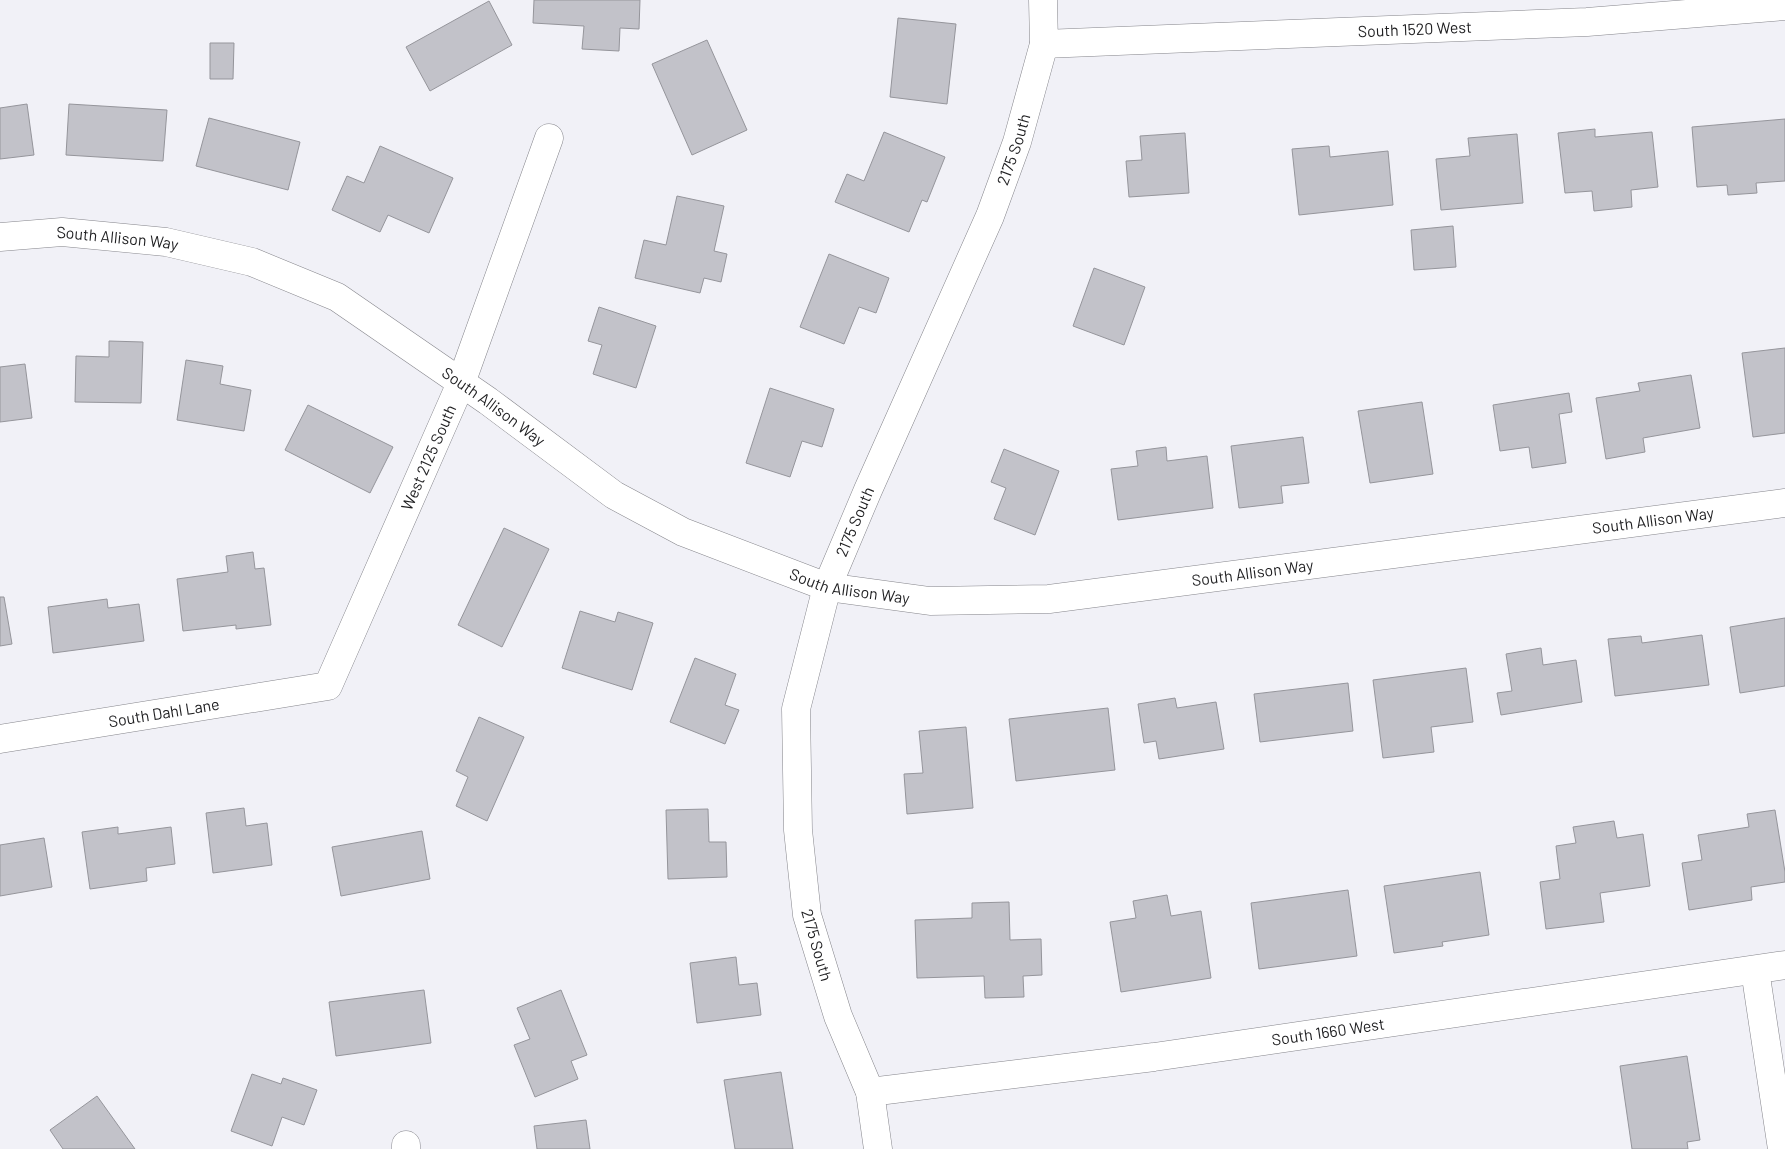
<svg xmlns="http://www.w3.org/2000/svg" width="1785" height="1149" font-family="Barlow,sans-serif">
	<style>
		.building { fill: #c2c2c9; stroke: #95959b }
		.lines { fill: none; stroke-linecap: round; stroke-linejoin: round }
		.minor-casing { stroke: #85858b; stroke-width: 29 }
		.minor { stroke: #fff; stroke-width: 28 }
		.labels { text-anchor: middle; stroke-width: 4; stroke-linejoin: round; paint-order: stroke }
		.street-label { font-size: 16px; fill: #1e1e20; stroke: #fff }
	</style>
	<rect width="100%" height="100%" fill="#f1f1f7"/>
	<path class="building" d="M534,0h106l-1,29 -19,-1 -1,23 -37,-2 2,-23 -51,-3z
		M489,1l23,44 -82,46 -24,-44z
		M898,18l58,6 -9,80 -57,-7z
		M707,40l40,90 -55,25 -40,-91z
		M210,43h24l-1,36h-23z
		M27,104l7,51 -34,4v-51z
		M69,104l98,6 -4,51 -97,-6z
		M209,118l91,24 -12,48 -92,-24z
		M1785,119v62l-29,2 1,10 -29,2 -1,-10 -30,2 -5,-60z
		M1595,129v8l57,-5 6,55 -27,3 1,17 -38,4 -2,-20 -27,2 -7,-60z
		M884,132l61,25 -18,45 -5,-2 -13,32 -74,-30 12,-28 17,7z
		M1185,133l4,60 -60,4 -3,-36 16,-1 -2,-24z
		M1517,134l6,69 -82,7 -5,-51 34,-3 -2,-18z
		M380,146l73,32 -24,55 -41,-18 -8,17 -48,-22 15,-34 17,7z
		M1329,146l1,11 58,-6 5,54 -94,10 -7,-66z
		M677,196l47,10 -10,45 13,3 -6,28 -17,-4 -4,15 -65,-15 9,-38 22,5z
		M1453,226l3,41 -42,3 -3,-40z
		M829,254l60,24 -13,35 -17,-6 -15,37 -44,-17z
		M1094,268l51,19 -21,58 -51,-19z
		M599,307l57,19 -20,62 -43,-14 9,-29 -14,-4z
		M109,341l34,1 -2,61 -66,-1 1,-46 33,1z
		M1785,348v85l-32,4 -11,-84z
		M186,360l37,6 -3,18 31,6 -7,41 -67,-11z
		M25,364l7,54 -32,4v-55z
		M1691,375l9,53 -57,10 2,14 -39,7 -10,-61 44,-7 -2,-8z
		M770,388l64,21 -12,38 -20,-6 -12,36 -44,-14z
		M1569,393l3,19 -13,2 7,49 -34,5 -3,-21 -29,4 -7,-46z
		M1422,402l11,72 -63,9 -12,-72z
		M308,405l85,42 -23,46 -85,-43z
		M1303,437l6,46 -28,3 2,17 -44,5 -8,-62z
		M1166,447l1,14 40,-5 6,52 -95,12 -7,-51 27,-3 -2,-15z
		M1004,449l55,22 -24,64 -41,-16 12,-31 -15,-6z
		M504,528l45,21 -47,98 -44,-22z
		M253,552l2,17 9,-1 7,57 -35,4v-4l-53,6 -6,-52 51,-7 -2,-16z
		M0,597h4l8,47 -12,2z
		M107,599l1,9 31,-4 5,37 -91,12 -5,-46z
		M580,611l35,11 3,-10 35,11 -21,67 -70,-22z
		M1785,618v68l-45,7 -10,-66z
		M1702,635l7,50 -94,11 -7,-57 33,-3 1,7z
		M1541,648l2,17 33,-5 6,42 -81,13 -4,-22 15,-2 -6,-37z
		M695,658l41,16 -11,31 14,5 -14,34 -55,-22z
		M1466,668l7,54 -42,5 3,25 -51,6 -10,-78z
		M1348,683l5,48 -93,11 -6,-48z
		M1175,698l2,10 39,-6 8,47 -65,10 -3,-18 -12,2 -6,-39z
		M1108,708l7,62 -99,11 -7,-62z
		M479,717l45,20 -37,84 -31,-15 12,-29 -12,-6z
		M966,727l7,81 -66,6 -3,-40 19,-1 -4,-42z
		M244,808l2,18 21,-3 5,42 -59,8 -7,-60z
		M708,809l1,33h17l1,35 -59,2 -2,-69z
		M1775,810l10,62v10l-34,5 1,13 -63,10 -7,-47 20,-3 -4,-25 51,-8 -2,-13z
		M1614,821l3,17 26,-4 7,52 -50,7 4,29 -58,7 -6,-47 20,-3 -4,-33 20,-3 -3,-16z
		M118,827v7l53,-7 4,37 -29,4 1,13 -57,8 -8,-57z
		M422,831l8,48 -89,17 -9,-49z
		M44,838l8,49 -52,9v-51z
		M1480,872l9,63 -47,7 1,4 -49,7 -10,-67z
		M1348,890l9,66 -98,13 -8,-66z
		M1167,895l4,21 30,-5 10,67 -90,14 -11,-70 26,-4 -3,-17z
		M1009,902l1,38 31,-1 1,36 -19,1 1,21 -39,1 -1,-22 -67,2 -2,-58 57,-2v-15z
		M736,957l3,28 18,-2 4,32 -64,8 -7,-60z
		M424,990l7,53 -95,13 -7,-54z
		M561,990l26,65 -16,6 7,18 -43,18 -21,-52 16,-6 -13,-31z
		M1687,1056l13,84 -13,2 1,7h-56l-12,-83z
		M781,1072l12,77h-58l-11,-69z
		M252,1074l29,10 2,-6 34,12 -13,35 -22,-8 -10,29 -41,-15z
		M97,1096l38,53h-72l-13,-19z
		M586,1120l4,29h-53l-3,-23z"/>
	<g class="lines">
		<defs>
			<g id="minor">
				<path id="s1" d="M1044,44l543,-22 198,-16"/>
				<path id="s2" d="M0,237l62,-5 104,10 86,20 85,35 151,104 126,94 69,37 144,55 103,14 119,-2 736,-96"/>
				<path id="s3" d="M0,739l328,-53 133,-303 88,-245"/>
				<path d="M1755,970l27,179"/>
				<path id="s4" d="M870,1092l284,-35 631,-92"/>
				<path d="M406,1145v4"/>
				<path id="s5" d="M878,1149l-8,-57 -32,-76 -31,-101 -9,-85 -2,-121 31,-122 41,-97 122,-274 27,-74 27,-98 -1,-44"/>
			</g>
		</defs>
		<use href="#minor" class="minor-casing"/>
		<use href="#minor" class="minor"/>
	</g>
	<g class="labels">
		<g class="street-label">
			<text dy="6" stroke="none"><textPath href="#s1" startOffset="371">South 1520 West</textPath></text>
			<text dy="6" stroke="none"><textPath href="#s5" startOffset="1054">2175 South</textPath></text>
			<text dy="6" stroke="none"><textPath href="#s2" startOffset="118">South Allison Way</textPath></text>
			<text dy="6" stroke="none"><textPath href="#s2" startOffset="538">South Allison Way</textPath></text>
			<text dy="6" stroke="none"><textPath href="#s3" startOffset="582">West 2125 South</textPath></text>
			<text dy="6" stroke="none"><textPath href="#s2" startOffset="1752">South Allison Way</textPath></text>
			<text dy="6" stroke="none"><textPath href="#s5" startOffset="649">2175 South</textPath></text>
			<text dy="6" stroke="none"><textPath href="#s2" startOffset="1348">South Allison Way</textPath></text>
			<text dy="6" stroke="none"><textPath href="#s2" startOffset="942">South Allison Way</textPath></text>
			<text dy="6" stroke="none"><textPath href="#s3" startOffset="166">South Dahl Lane</textPath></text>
			<text transform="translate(817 945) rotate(74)" y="6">2175 South</text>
			<text dy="6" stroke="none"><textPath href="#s4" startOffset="462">South 1660 West</textPath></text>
		</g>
	</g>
</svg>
